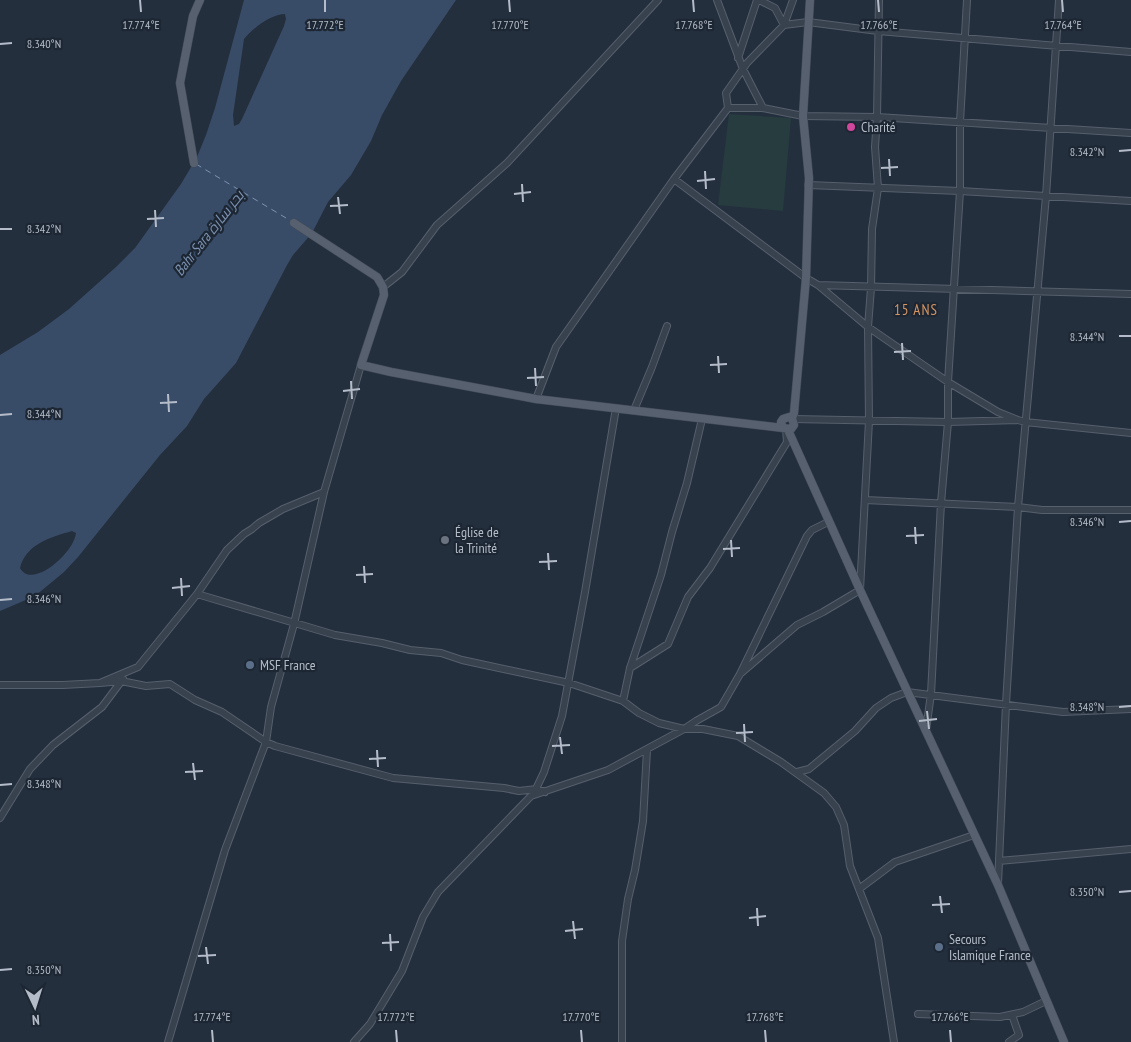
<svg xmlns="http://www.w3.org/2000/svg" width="1131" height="1042" font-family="'PT Sans Narrow',Cairo,sans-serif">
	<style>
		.green { fill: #263c3f }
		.water { fill: #394c67; fill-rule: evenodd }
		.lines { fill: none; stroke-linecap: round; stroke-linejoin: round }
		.ferry { stroke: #7c92b1; stroke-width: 1; stroke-dasharray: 6 5; stroke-linecap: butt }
		.minor-casing { stroke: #565f6c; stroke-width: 8 }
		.major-casing { stroke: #414a57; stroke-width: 9 }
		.minor { stroke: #38414e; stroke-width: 6 }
		.major { stroke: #56606e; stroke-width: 8 }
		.ticks { fill: none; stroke: #b4bcc9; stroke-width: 2 }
		.hotel-dot { fill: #d1479c; stroke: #1d2633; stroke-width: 2 }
		.worship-dot { fill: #6b7280; stroke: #1d2633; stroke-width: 2 }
		.service-dot { fill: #5c6f8a; stroke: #1d2633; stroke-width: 2 }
		.labels { text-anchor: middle; stroke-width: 4.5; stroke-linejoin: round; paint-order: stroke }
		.poi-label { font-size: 14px; fill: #b4bcc9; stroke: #1d2633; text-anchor: start }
		.water-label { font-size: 15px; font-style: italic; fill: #7c92b1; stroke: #1d2633 }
		.neighbourhood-label { font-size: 15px; letter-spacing: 1px; fill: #d59563; stroke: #1d2633 }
		.ticks-label { font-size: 12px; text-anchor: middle; fill: #b4bcc9; stroke: #1d2633; stroke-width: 4.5; stroke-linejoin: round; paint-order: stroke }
	</style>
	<rect width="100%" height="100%" fill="#242f3e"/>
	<path class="green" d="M729,114l62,4 -8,93 -65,-6z"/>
	<path class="water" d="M244,0h212l-55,81 -19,34 -11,26 -20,34 -23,27 -16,31 -19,22 -6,10 -51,98 -32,36 -17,27 -27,29 -82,102 -14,15 -29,24 -35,15v-256l38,-23 31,-23 47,-42 19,-19 46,-64 16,-27 9,-22 9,-27zM285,14l1,5 -2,7 -42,93 -3,5 -5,2 -1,-11 11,-76c8,-10 27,-25 41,-25zM72,531l4,2c-2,20 -44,57 -56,35 6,-24 31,-31 52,-37z"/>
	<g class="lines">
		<path class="ferry" d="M196,164l95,57"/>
		<defs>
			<path id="minor" d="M717,0l26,69 20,39
				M759,0l16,8 9,17 24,-3 70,9 253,21
				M738,58l19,-58
				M728,108h35l40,8 74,1 254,16
				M674,179l132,99 12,7 50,42 80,55 50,30 20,8
				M808,185l152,6 171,10
				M818,285l313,9
				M383,287l19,-15 35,-47 70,-62 151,-163
				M536,399l20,-52 118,-168 54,-71 -2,-15 21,-30 37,-38 9,-25
				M634,410l18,-43 15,-41
				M793,419l155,3 70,-2 7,2 106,11
				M865,500l153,7 24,3h89
				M197,594l138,41 47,8 28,7 31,3 21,7 107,23 54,18 16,12 20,10 25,6h19l35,7 43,26 43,31 12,14 8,18 6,41 28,72 16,104
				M630,668l38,-24 20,-47 22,-29 77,-126 -1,-13
				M740,674l57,-49 26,-13 37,-22 9,-169 -1,-94 3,-39 1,-59 6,-41 -3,-41 2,-30 2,-117
				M100,683l21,-2 25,5 24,-2 25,16 27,12 44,30 9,4 118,32 111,10 15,3 18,-2 8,3
				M0,685h63l37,-2 38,-16 59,-73 30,-44 17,-16 8,-5 7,-6 24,-14 41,-17
				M623,701l7,-33 31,-93 11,-43 15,-49 15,-64
				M926,730l5,-36 10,-191 7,-81v-40l12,-191v-69l7,-122
				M797,772l12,-3 46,-38 21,-23 15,-10 16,-6 156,20 68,-3
				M535,791l9,-19 18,-56 23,-124 31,-184
				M0,818l30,-49 23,-24 49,-38 21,-28
				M999,861l132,-12
				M998,884l8,-180 12,-197 28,-311 13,-196
				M859,889l36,-27 79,-27
				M918,1014l82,3 23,-5 23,-11
				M168,1042l57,-192 41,-108 5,-35 23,-83 30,-132 37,-127
				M354,1042l16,-18 32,-53 21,-54 15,-25 93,-96 77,-26 76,-41 12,-8 25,-14 19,-33 67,-138 5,-6 16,-8
				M622,1042v-101l6,-42 7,-29 8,-49 4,-71
				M1009,1042l10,-7 -7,-20"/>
			<path id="major" d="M194,163l-14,-80 13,-67 7,-16
				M294,223l83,54 6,10 1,8 -23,70 30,7 145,27 247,29
				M792,418l-3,-1 -6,2 -2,3 2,6 8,1 3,-4 -2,-7 2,-5 12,-135 3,-100 -6,-62 7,-116
				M788,430l72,160 138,295 66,157"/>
		</defs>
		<use href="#minor" class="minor-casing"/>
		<use href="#major" class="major-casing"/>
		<use href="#minor" class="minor"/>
		<use href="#major" class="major"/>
	</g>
	<path class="ticks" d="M140,0l1,12M325,0v12M509,0l1,12M693,0l1,12M878,0l1,12M1062,0l1,12M0,44l12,-1M1119,151l12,-1M889,159l1,17M881,168l17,-1M705,171l1,18M697,181l18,-2M522,184l1,18M514,194l17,-2M338,197l2,17M330,206l18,-1M155,210l1,17M147,219l17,-1M0,229h12M1119,336h12M902,343l1,17M894,352l17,-1M718,356l1,17M710,365l17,-1M535,368l1,18M527,378l17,-1M351,381l1,18M343,391l17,-2M168,394l1,18M160,403l17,-1M0,415l12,-1M1119,522l12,-1M915,527l1,17M906,536l18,-1M731,540l1,17M723,549l17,-1M548,553l1,17M539,562l18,-1M364,566l1,17M356,575l17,-1M181,578l1,18M172,588l18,-2M0,600l12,-1M1119,707l12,-1M927,711l2,18M919,721l18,-2M744,724l1,18M736,733l17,-1M560,737l2,17M552,746l18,-1M377,750l1,17M369,759l17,-1M193,763l2,17M185,772l18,-1M0,785l12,-1M1119,892l12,-1M940,896l2,17M932,905l18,-1M757,908l1,18M749,918l17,-2M573,921l2,18M565,931l18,-2M390,934l1,17M382,943l17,-1M206,947l2,17M198,956l18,-1M0,970l12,-1M212,1030l1,12M396,1030l1,12M581,1030l1,12M765,1030l1,12M950,1030l1,12"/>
	<circle class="hotel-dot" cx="851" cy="127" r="5"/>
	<circle class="worship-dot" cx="445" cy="540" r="5"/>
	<g class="service-dot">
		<circle cx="250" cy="665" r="5"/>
		<circle cx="939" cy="947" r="5"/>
	</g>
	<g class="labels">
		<g class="poi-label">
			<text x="861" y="132">Charité</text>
			<text x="455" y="537">Église de<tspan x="455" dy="16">la Trinité</tspan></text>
			<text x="260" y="670">MSF France</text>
			<text x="949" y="944">Secours<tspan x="949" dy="16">Islamique France</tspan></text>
		</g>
		<g class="water-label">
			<text transform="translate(209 233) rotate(-52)" y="5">Bahr Sara بحر سارة</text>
		</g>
		<g class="neighbourhood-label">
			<text x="916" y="315">15 ANS</text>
		</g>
	</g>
	<g class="ticks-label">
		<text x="141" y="29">17.774°E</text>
		<text x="325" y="29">17.772°E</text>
		<text x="510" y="29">17.770°E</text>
		<text x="694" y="29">17.768°E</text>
		<text x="879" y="29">17.766°E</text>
		<text x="1063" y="29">17.764°E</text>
		<text x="44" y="48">8.340°N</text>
		<text x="1087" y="156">8.342°N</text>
		<text x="44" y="233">8.342°N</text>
		<text x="1087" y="341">8.344°N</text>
		<text x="44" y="418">8.344°N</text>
		<text x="1087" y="526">8.346°N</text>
		<text x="44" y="603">8.346°N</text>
		<text x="1087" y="711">8.348°N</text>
		<text x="44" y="788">8.348°N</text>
		<text x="1087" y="896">8.350°N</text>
		<text x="44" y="974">8.350°N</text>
		<text x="212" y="1021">17.774°E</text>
		<text x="396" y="1021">17.772°E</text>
		<text x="581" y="1021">17.770°E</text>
		<text x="765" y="1021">17.768°E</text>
		<text x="950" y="1021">17.766°E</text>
	</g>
	<g transform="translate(35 1007) rotate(176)" stroke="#1d2633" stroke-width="4" paint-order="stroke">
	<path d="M0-4L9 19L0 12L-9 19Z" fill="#b4bcc9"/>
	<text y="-8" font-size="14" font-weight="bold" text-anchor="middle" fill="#b4bcc9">N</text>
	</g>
</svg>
